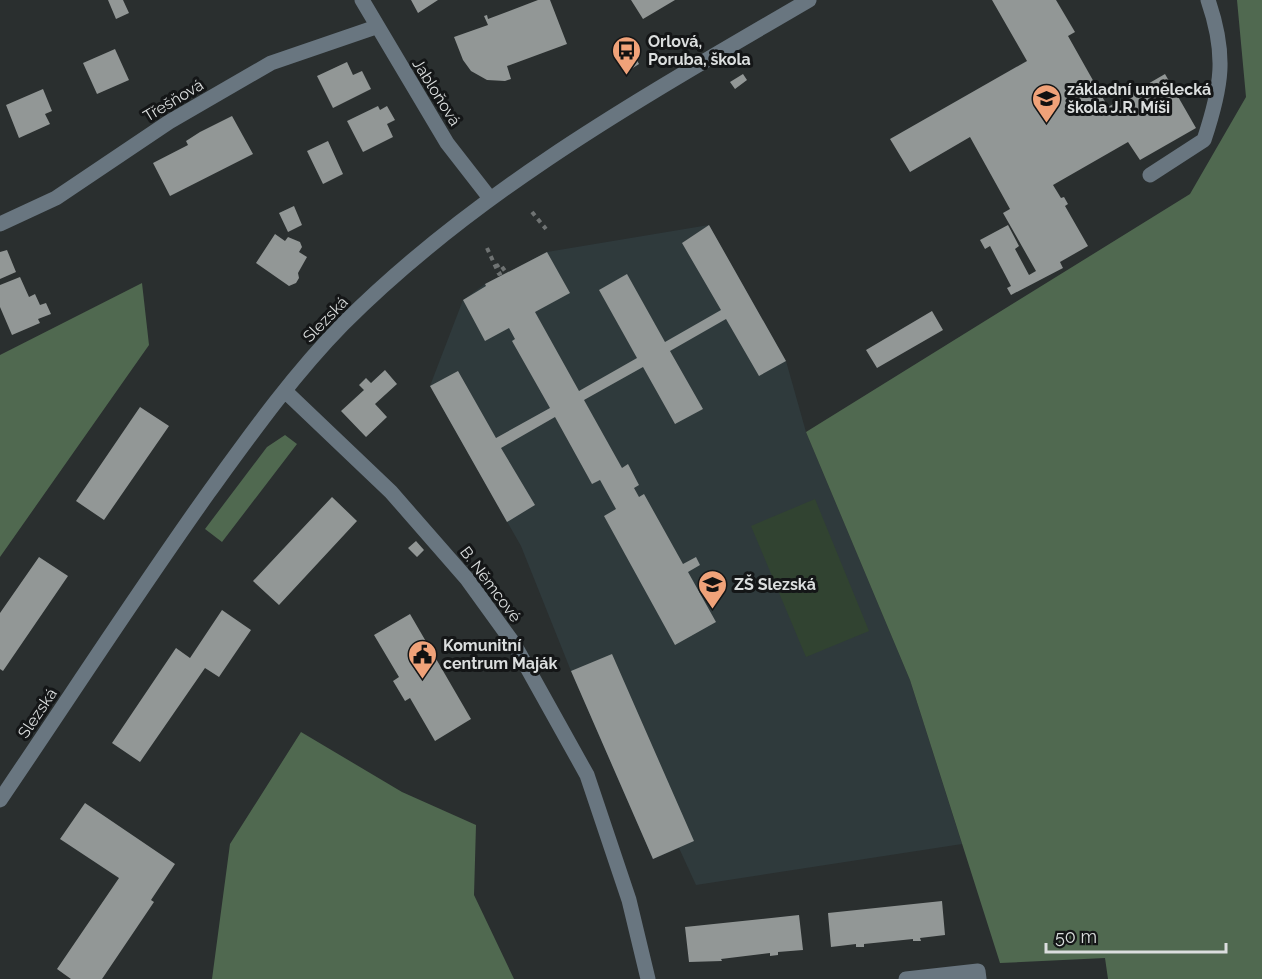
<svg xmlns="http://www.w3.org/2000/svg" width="1262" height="979" font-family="Raleway,sans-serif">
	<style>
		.built { fill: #2f3a3c }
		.green { fill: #314331 }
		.forest { fill: #506950 }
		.building { fill: #929796 }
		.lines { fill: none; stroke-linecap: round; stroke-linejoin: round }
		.path { stroke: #6f7373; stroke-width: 4; stroke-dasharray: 4.5 4.5; stroke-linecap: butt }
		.minor { stroke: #697680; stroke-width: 15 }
		.labels { text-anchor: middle; stroke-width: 6; stroke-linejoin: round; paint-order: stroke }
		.poi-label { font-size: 16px; font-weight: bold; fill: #dbdede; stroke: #141617; text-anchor: start }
		.street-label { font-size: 16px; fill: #dbdede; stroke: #141617 }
	</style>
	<rect width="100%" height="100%" fill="#2a2f2f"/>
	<path class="built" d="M709,225l77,136 20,71 104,248 52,164 -266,41 -17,-37 -26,11 -82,-188 -50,-125 -91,-160 33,-86 22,-16 62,-32z"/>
	<path class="green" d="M815,499l54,132 -63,26 -55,-131z"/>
	<path class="forest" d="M1237,0h25v979h-154l-3,-21 -105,5 -90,-283 -104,-248 384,-238 56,-97z
		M142,283l7,62 -149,212v-202z
		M285,435l12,9 -75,98 -17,-13 62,-82z
		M301,732l101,60 74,33 -2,70 40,84h-302l18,-135z"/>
	<path class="building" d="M108,0h15l6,13 -13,6z
		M411,0h27l-20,13z
		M538,0h12l17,44 -60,22 4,13 -6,2 -18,-1 -16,-9 -8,-11 -9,-23 34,-12 -4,-9 3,-1 1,4z
		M631,0h44l-32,19z
		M992,0h64l19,32 -7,4 40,71 57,-33 31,54 -56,32 -12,-18 -75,43 8,13 3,-1 4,7 -3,2 23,40 -28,16 3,6 -52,27 -4,-7 4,-2 -21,-40 -5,3 -5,-9 28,-15 11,21 -4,3 14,26 7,-4 -33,-58 7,-4 -40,-72 -60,35 -20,-33 137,-78z
		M115,49l14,31 -32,14 -14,-31z
		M634,55l5,9 -14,9 -5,-9z
		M347,62l6,13 9,-4 9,18 -38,19 -16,-32z
		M743,74l4,6 -12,9 -5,-7z
		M43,89l9,22 -7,3 5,10 -31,14 -13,-33z
		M378,106l2,4 7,-4 8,14 -8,4 6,13 -30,15 -16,-31z
		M232,116l21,38 -83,42 -17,-33 35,-18 -2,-4 14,-9z
		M328,141l15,33 -20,10 -16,-33z
		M294,206l8,19 -14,7 -9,-19z
		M709,225l77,136 -27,15 -33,-57 -56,32 33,58 -28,15 -32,-57 -59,33 38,68 6,-4 11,21 -5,3 5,9 5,-3 39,70 13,-7 4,8 -12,7 28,50 -41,23 -71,-129 12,-7 -16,-29 -8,4 -37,-67 -54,31 34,57 -28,17 -77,-136 28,-15 38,67 54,-30 -38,-67 3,-2 -6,-11 -24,13 -22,-41 23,-14 -1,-2 62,-32 23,41 -35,19 44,79 58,-33 -38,-68 28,-16 38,68 56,-32 -39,-67z
		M275,234l10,7 3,-4 12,5 2,5 -3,5 8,5 -9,16 1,5 -3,5 -7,3 -33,-23z
		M7,250l9,22 -16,7v-27z
		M20,277l9,20 6,-3 5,11 6,-2 5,11 -13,5 2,4 -28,12 -12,-28v-22z
		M932,311l11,19 -66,38 -11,-18z
		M385,370l12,14 -22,20 12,13 -21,20 -25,-26 23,-21 -5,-5 7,-7 5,5z
		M140,407l29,19 -65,94 -28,-19z
		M332,497l25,24 -78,84 -26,-24z
		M416,541l8,9 -7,7 -9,-9z
		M39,557l29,19 -65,95 -3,-2v-56z
		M222,610l29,20 -32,47 -14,-9 -65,94 -28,-19 64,-95 14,10z
		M410,614l61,105 -36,22 -25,-43 -5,3 -12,-20 6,-4 -25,-42z
		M612,654l82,187 -41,18 -82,-188z
		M85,803l90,61 -24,36 3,2 -52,77h-31l-14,-10 62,-91 -59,-39z
		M942,901l3,34 -25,3 1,3h-8v-2l-49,5v3h-8v-3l-25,3 -3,-34z
		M799,915l4,35 -25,2v3l-8,1v-3l-49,6 1,2 -33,1 -4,-35z"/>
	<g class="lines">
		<path class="path" d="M532,212l14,17
			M487,248l12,26 6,-3 -5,-7 -3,2"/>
		<path class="minor" d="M362,0l85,143 42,54
			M1150,175l54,-35c18,-54 23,-85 4,-140
			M0,224l56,-26 113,-76 102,-59 105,-36
			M285,391l106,101 76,87 47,65 73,131 42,125 19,79
			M0,800c70,-103 137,-207 209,-308 42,-58 84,-117 134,-168 136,-136 302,-228 466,-324
			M906,979l72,-8 1,8"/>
	</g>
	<defs>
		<symbol id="bus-pin" viewBox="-11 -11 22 30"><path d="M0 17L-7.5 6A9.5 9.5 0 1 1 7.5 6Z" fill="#f0a279" stroke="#141617"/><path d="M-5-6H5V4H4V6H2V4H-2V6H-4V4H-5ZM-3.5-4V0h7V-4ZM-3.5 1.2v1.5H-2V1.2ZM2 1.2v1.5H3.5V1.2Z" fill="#111"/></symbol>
		<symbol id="school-pin" viewBox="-11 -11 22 30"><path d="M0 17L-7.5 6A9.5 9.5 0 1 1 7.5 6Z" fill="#f0a279" stroke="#141617"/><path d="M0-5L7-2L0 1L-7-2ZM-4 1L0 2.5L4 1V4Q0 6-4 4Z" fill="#111"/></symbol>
		<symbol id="civic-pin" viewBox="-11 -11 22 30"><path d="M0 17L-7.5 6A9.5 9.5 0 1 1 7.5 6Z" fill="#f0a279" stroke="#141617"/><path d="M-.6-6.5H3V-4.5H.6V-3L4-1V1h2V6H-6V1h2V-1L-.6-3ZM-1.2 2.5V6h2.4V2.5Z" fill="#111"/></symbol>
	</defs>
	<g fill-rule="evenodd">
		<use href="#bus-pin" x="610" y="34" width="33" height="45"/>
		<use href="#school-pin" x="1030" y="82" width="33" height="45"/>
		<use href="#school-pin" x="696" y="568" width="33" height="45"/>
		<use href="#civic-pin" x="406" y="638" width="33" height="45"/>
	</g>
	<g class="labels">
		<g class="poi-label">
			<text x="648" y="47">Orlová,<tspan x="648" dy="18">Poruba, škola</tspan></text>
			<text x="1067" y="95">základní umělecká<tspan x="1067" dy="18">škola J.R. Míši</tspan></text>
			<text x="734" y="590">ZŠ Slezská</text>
			<text x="443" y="651">Komunitní<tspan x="443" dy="18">centrum Maják</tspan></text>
		</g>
		<g class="street-label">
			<text transform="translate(437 92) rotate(58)" y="6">Jabloňová</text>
			<text transform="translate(173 100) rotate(-31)" y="6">Třešňová</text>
			<text transform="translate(325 319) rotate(-46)" y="6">Slezská</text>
			<text transform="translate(491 584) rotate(53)" y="6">B. Němcové</text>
			<text transform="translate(37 713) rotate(-56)" y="6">Slezská</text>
		</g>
	</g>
	<path d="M1046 943v9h180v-9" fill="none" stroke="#dbdede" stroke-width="3"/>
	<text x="1055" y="943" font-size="18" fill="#dbdede" stroke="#141617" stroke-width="4.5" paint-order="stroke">50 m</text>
</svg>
